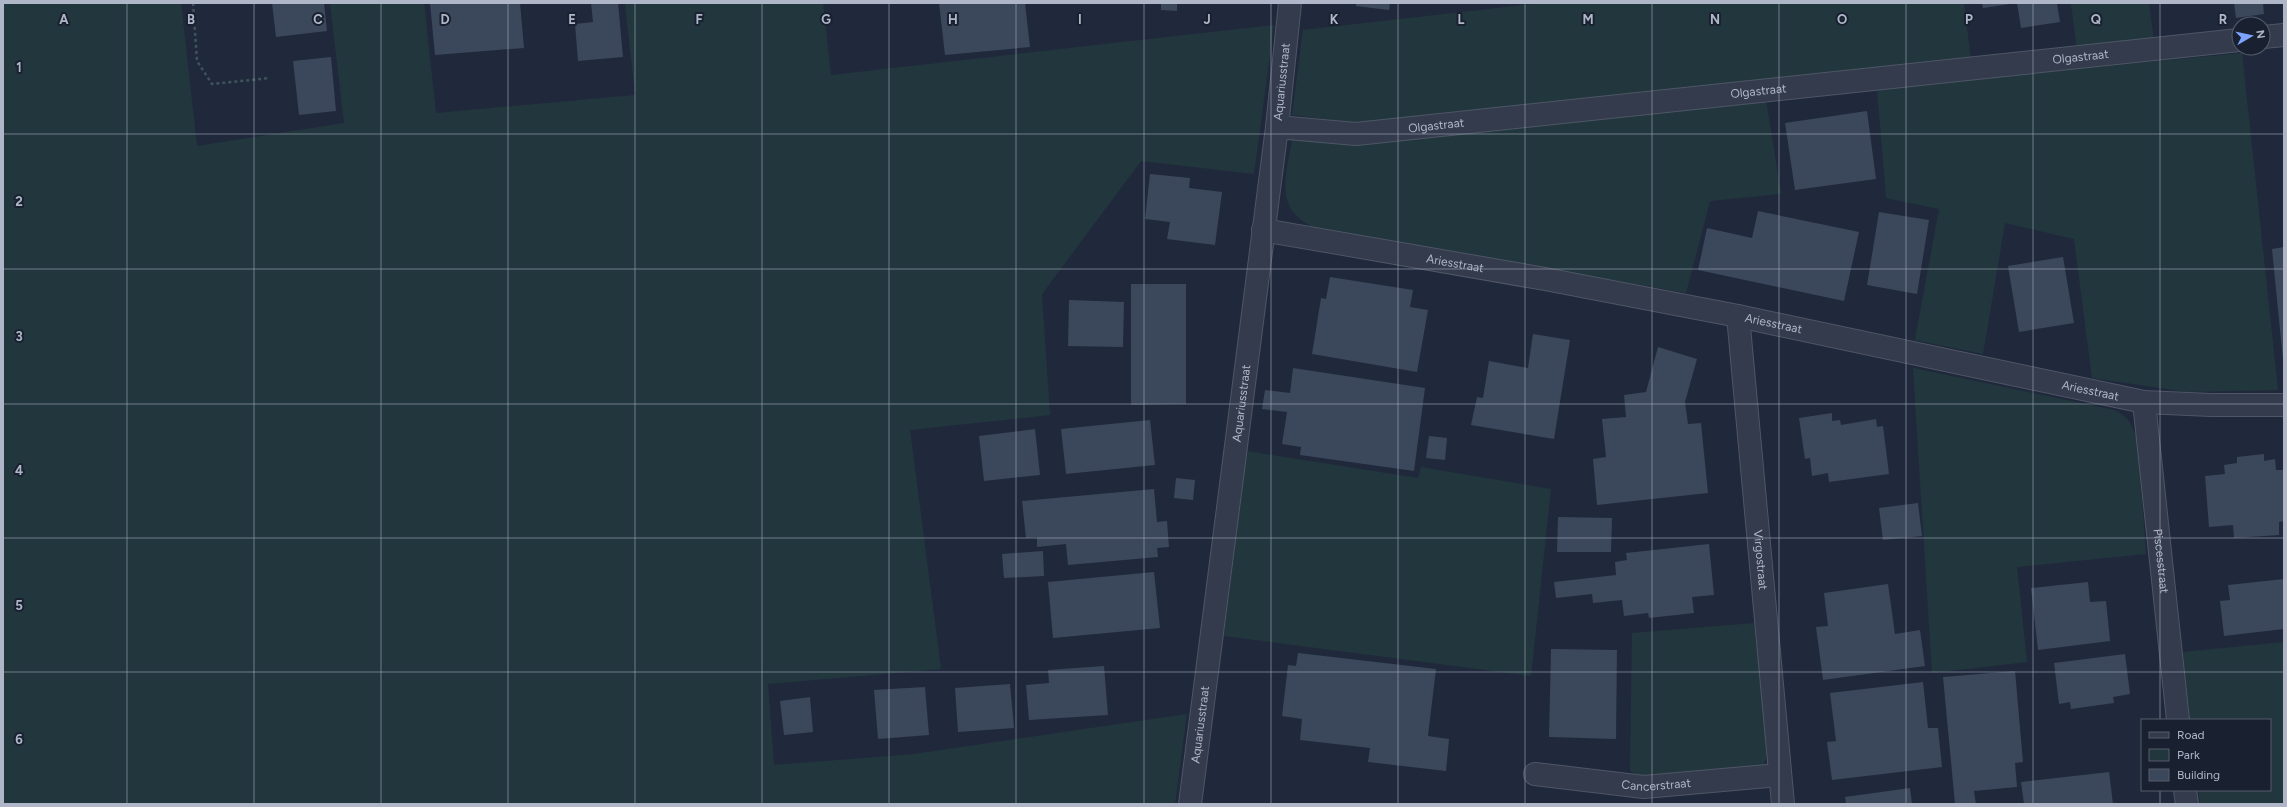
<svg xmlns="http://www.w3.org/2000/svg" width="2287" height="807" font-family="Figtree,sans-serif">
	<style>
		.green { fill: #22373d }
		.building { fill: #3b475b }
		.lines { fill: none; stroke-linecap: round; stroke-linejoin: round }
		.minor-casing { stroke: #4e5666; stroke-width: 24 }
		.path { stroke: #3f545a; stroke-width: 2.5; stroke-dasharray: 3 3; stroke-linecap: butt }
		.minor { stroke: #343b4c; stroke-width: 22 }
		.grid { fill: none; stroke: #aeb6c8; stroke-width: 1; stroke-opacity: 0.55 }
		.labels { text-anchor: middle; stroke-width: 4; stroke-linejoin: round; paint-order: stroke }
		.street-label { font-size: 12px; fill: #aeb6c8; stroke: #192130 }
		.grid-label { font-size: 13px; text-anchor: middle; font-weight: bold; fill: #aeb6c8; stroke: #192130; stroke-width: 4; stroke-linejoin: round; paint-order: stroke }
	</style>
	<rect width="100%" height="100%" fill="#20293c"/>
	<path class="green" d="M3,3h178l16,143 147,-23 -14,-120h94l12,110 199,-18 -10,-92h198l8,72 443,-50 -20,149 -113,-13 -99,133 8,121 -140,15 31,239 -173,15 6,81 140,-11 273,-40 -12,90h-1172z
		M1542,3h422l7,58 -613,62 -66,-8 11,-85z
		M2071,3h78l5,39 -77,9z
		M2242,53l36,337 -91,2 -95,-14 -18,-139 -69,-16 -22,131 -68,-14 24,-131 -53,-11 -9,-110z
		M1766,100l15,94 -71,7 -24,92 -375,-67c-38,-20 -24,-51 -19,-86l67,2z
		M1913,368l201,42c17,8 19,17 24,34l8,110 -129,13 10,95 -95,11z
		M1247,451l171,27 3,-11 130,22 -20,187 -307,-40z
		M1754,623l14,130 -5,13 -115,16 -18,-11 2,-138z
		M2284,642v162h-84l-2,-14h72v-70h-80l-7,-68z"/>
	<path class="building" d="M272,3h52l3,28 -51,6z
		M430,3h90l4,45 -89,7z
		M591,3h27l5,54 -45,4 -3,-37 18,-2z
		M939,3h86l5,44 -85,8z
		M1161,3h16v8l-16,-1z
		M1356,3h34l-1,7 -33,-4z
		M1982,3h28v1l-27,4z
		M2017,3h43l-3,1 3,18 -39,6z
		M2234,3h29l1,11 -28,4z
		M331,57l5,54 -37,4 -6,-54z
		M1867,111l9,68 -81,11 -10,-67z
		M1150,174l40,4 -1,10 33,4 -7,53 -48,-6 3,-17 -25,-3z
		M1758,211l101,21 -15,69 -146,-31 9,-42 45,10z
		M1879,212l50,8 -12,74 -50,-9z
		M2284,247v113h-1l-11,-111z
		M2063,257l11,66 -55,9 -11,-66z
		M1330,277l83,13 -3,17 18,3 -11,62 -105,-18 9,-56 5,1z
		M1131,284h55v120l-55,1z
		M1069,300l55,2 -1,45 -55,-1z
		M1533,334l37,6 -16,99 -83,-14 6,-28 6,1 6,-37 39,7z
		M1658,347l39,12 -12,43 3,22 13,-1 7,70 -111,12 -4,-46 13,-2 -4,-38 24,-2 -2,-22 22,-3z
		M1293,368l132,20 -11,83 -114,-16 1,-8 -19,-3 5,-32 -25,-3 3,-19 25,3z
		M1832,413v8l8,-1 1,5 35,-6 1,8 6,-1 6,48 -60,8 -1,-9 -16,3 -2,-18 -5,1 -6,-41z
		M1150,420l5,45 -89,9 -5,-45z
		M1035,429l5,46 -56,6 -5,-45z
		M1429,436l18,2 -2,22 -19,-2z
		M2264,454v7l11,-2 1,11h8v51l-5,1v13l-45,3 -1,-13 -24,2 -4,-51 20,-2 -1,-9 13,-2v-6z
		M1176,478l19,2 -2,20 -19,-2z
		M1154,489l3,33 10,-1 2,26 -12,1 1,9 -90,8 -2,-21 -29,3v-10l-11,1 -4,-37z
		M1918,503l4,33 -39,4 -4,-32z
		M1558,517l54,1 -1,34h-54z
		M1709,544l5,51 -22,2 2,16 -45,5 -1,-5 -24,3 -2,-16 -29,3 -1,-9 -36,4 -2,-16 62,-7 -1,-13 12,-2 -1,-7z
		M1043,551l1,25 -40,2 -2,-24z
		M1154,572l6,56 -107,10 -5,-56z
		M2284,579v50l-60,7 -4,-35 10,-1 -2,-15z
		M2088,582l2,20 16,-1 4,40 -72,9 -7,-62z
		M1888,584l7,50 25,-4 5,36 -102,14 -7,-53 12,-1 -4,-33z
		M1551,649l66,1 -1,89 -67,-2z
		M1298,653l138,16 -8,67 21,3 -3,32 -78,-9 2,-14 -70,-8 2,-21 -20,-3 6,-51 8,1z
		M2125,654l5,40 -17,3 1,6 -43,6 -1,-7 -11,2 -5,-41z
		M1104,666l4,49 -79,5 -3,-35 23,-2 -1,-13z
		M2015,671l8,91 -8,1 2,24 -43,4 2,13h-21l-12,-127z
		M1923,682l5,46h10l4,39 -110,13 -5,-38 9,-1 -6,-48z
		M1010,684l4,44 -56,4 -3,-44z
		M925,687l4,48 -51,4 -4,-49z
		M810,697l3,35 -29,3 -4,-34z
		M2109,772l4,32h-89l-3,-22z
		M1910,788l2,16h-66l-1,-7z"/>
	<g class="lines">
		<defs>
			<g id="minor">
				<path d="M2263,37l21,-2"/>
				<path id="s1" d="M1277,127l79,7 883,-94"/>
				<path id="s2" d="M1263,230l282,49 193,37 406,86 67,3h73"/>
				<path id="s3" d="M1738,316l45,488"/>
				<path id="s4" d="M2144,402l34,318"/>
				<path id="s5" d="M1535,774l109,13 135,-12"/>
				<path d="M2185,790l2,14"/>
				<path id="s6" d="M1190,804l87,-677 13,-124"/>
			</g>
		</defs>
		<use href="#minor" class="minor-casing"/>
		<path class="path" d="M193,3l4,58 15,23 58,-6"/>
		<use href="#minor" class="minor"/>
	</g>
	<path class="grid" d="M127,3v801M254,3v801M381,3v801M508,3v801M635,3v801M762,3v801M889,3v801M1016,3v801M1144,3v801M1271,3v801M1398,3v801M1525,3v801M1652,3v801M1779,3v801M1906,3v801M2033,3v801M2160,3v717M3,134h2281M3,269h2281M3,404h2281M3,538h2281M3,672h2281M2160,790v14"/>
	<g class="labels">
		<g class="street-label">
			<text dy="4" stroke="none"><textPath href="#s1" startOffset="808">Olgastraat</textPath></text>
			<text dy="4" stroke="none"><textPath href="#s6" startOffset="728">Aquariusstraat</textPath></text>
			<text dy="4" stroke="none"><textPath href="#s1" startOffset="484">Olgastraat</textPath></text>
			<text dy="4" stroke="none"><textPath href="#s1" startOffset="160">Olgastraat</textPath></text>
			<text dy="4" stroke="none"><textPath href="#s2" startOffset="195">Ariesstraat</textPath></text>
			<text dy="4" stroke="none"><textPath href="#s2" startOffset="519">Ariesstraat</textPath></text>
			<text dy="4" stroke="none"><textPath href="#s2" startOffset="843">Ariesstraat</textPath></text>
			<text dy="4" stroke="none"><textPath href="#s6" startOffset="404">Aquariusstraat</textPath></text>
			<text dy="4" stroke="none"><textPath href="#s3" startOffset="245">Virgostraat</textPath></text>
			<text dy="4" stroke="none"><textPath href="#s4" startOffset="160">Piscesstraat</textPath></text>
			<text dy="4" stroke="none"><textPath href="#s6" startOffset="80">Aquariusstraat</textPath></text>
			<text dy="4" stroke="none"><textPath href="#s5" startOffset="122">Cancerstraat</textPath></text>
		</g>
	</g>
	<g class="grid-label">
		<text x="64" y="24">A</text>
		<text x="191" y="24">B</text>
		<text x="318" y="24">C</text>
		<text x="445" y="24">D</text>
		<text x="572" y="24">E</text>
		<text x="699" y="24">F</text>
		<text x="826" y="24">G</text>
		<text x="953" y="24">H</text>
		<text x="1080" y="24">I</text>
		<text x="1207" y="24">J</text>
		<text x="1334" y="24">K</text>
		<text x="1461" y="24">L</text>
		<text x="1588" y="24">M</text>
		<text x="1715" y="24">N</text>
		<text x="1842" y="24">O</text>
		<text x="1969" y="24">P</text>
		<text x="2096" y="24">Q</text>
		<text x="2223" y="24">R</text>
		<text x="19" y="72">1</text>
		<text x="19" y="206">2</text>
		<text x="19" y="341">3</text>
		<text x="19" y="475">4</text>
		<text x="19" y="610">5</text>
		<text x="19" y="744">6</text>
	</g>
	<rect width="2287" height="807" fill="none" stroke="#aeb6c8" stroke-width="8"/>
	<rect x="2141" y="719" width="130" height="72" fill="#192130" stroke="#555d6d"/>
	<rect x="2149" y="732" width="20" height="6" fill="#343b4c" stroke="#555d6d"/>
	<text x="2177" y="739" font-size="12" fill="#aeb6c8">Road</text>
	<rect x="2149" y="749" width="20" height="12" fill="#22373d" stroke="#555d6d"/>
	<text x="2177" y="759" font-size="12" fill="#aeb6c8">Park</text>
	<rect x="2149" y="769" width="20" height="12" fill="#3b475b" stroke="#555d6d"/>
	<text x="2177" y="779" font-size="12" fill="#aeb6c8">Building</text>
	<g transform="translate(2251 36) rotate(81)"><circle r="19" fill="#192130" stroke="#555d6d"/>
	<path d="M0-3L7 15L0 10L-7 15Z" fill="#7ca3ff"/>
	<text y="-6" font-size="11" font-weight="bold" text-anchor="middle" fill="#aeb6c8">N</text>
	</g>
</svg>
